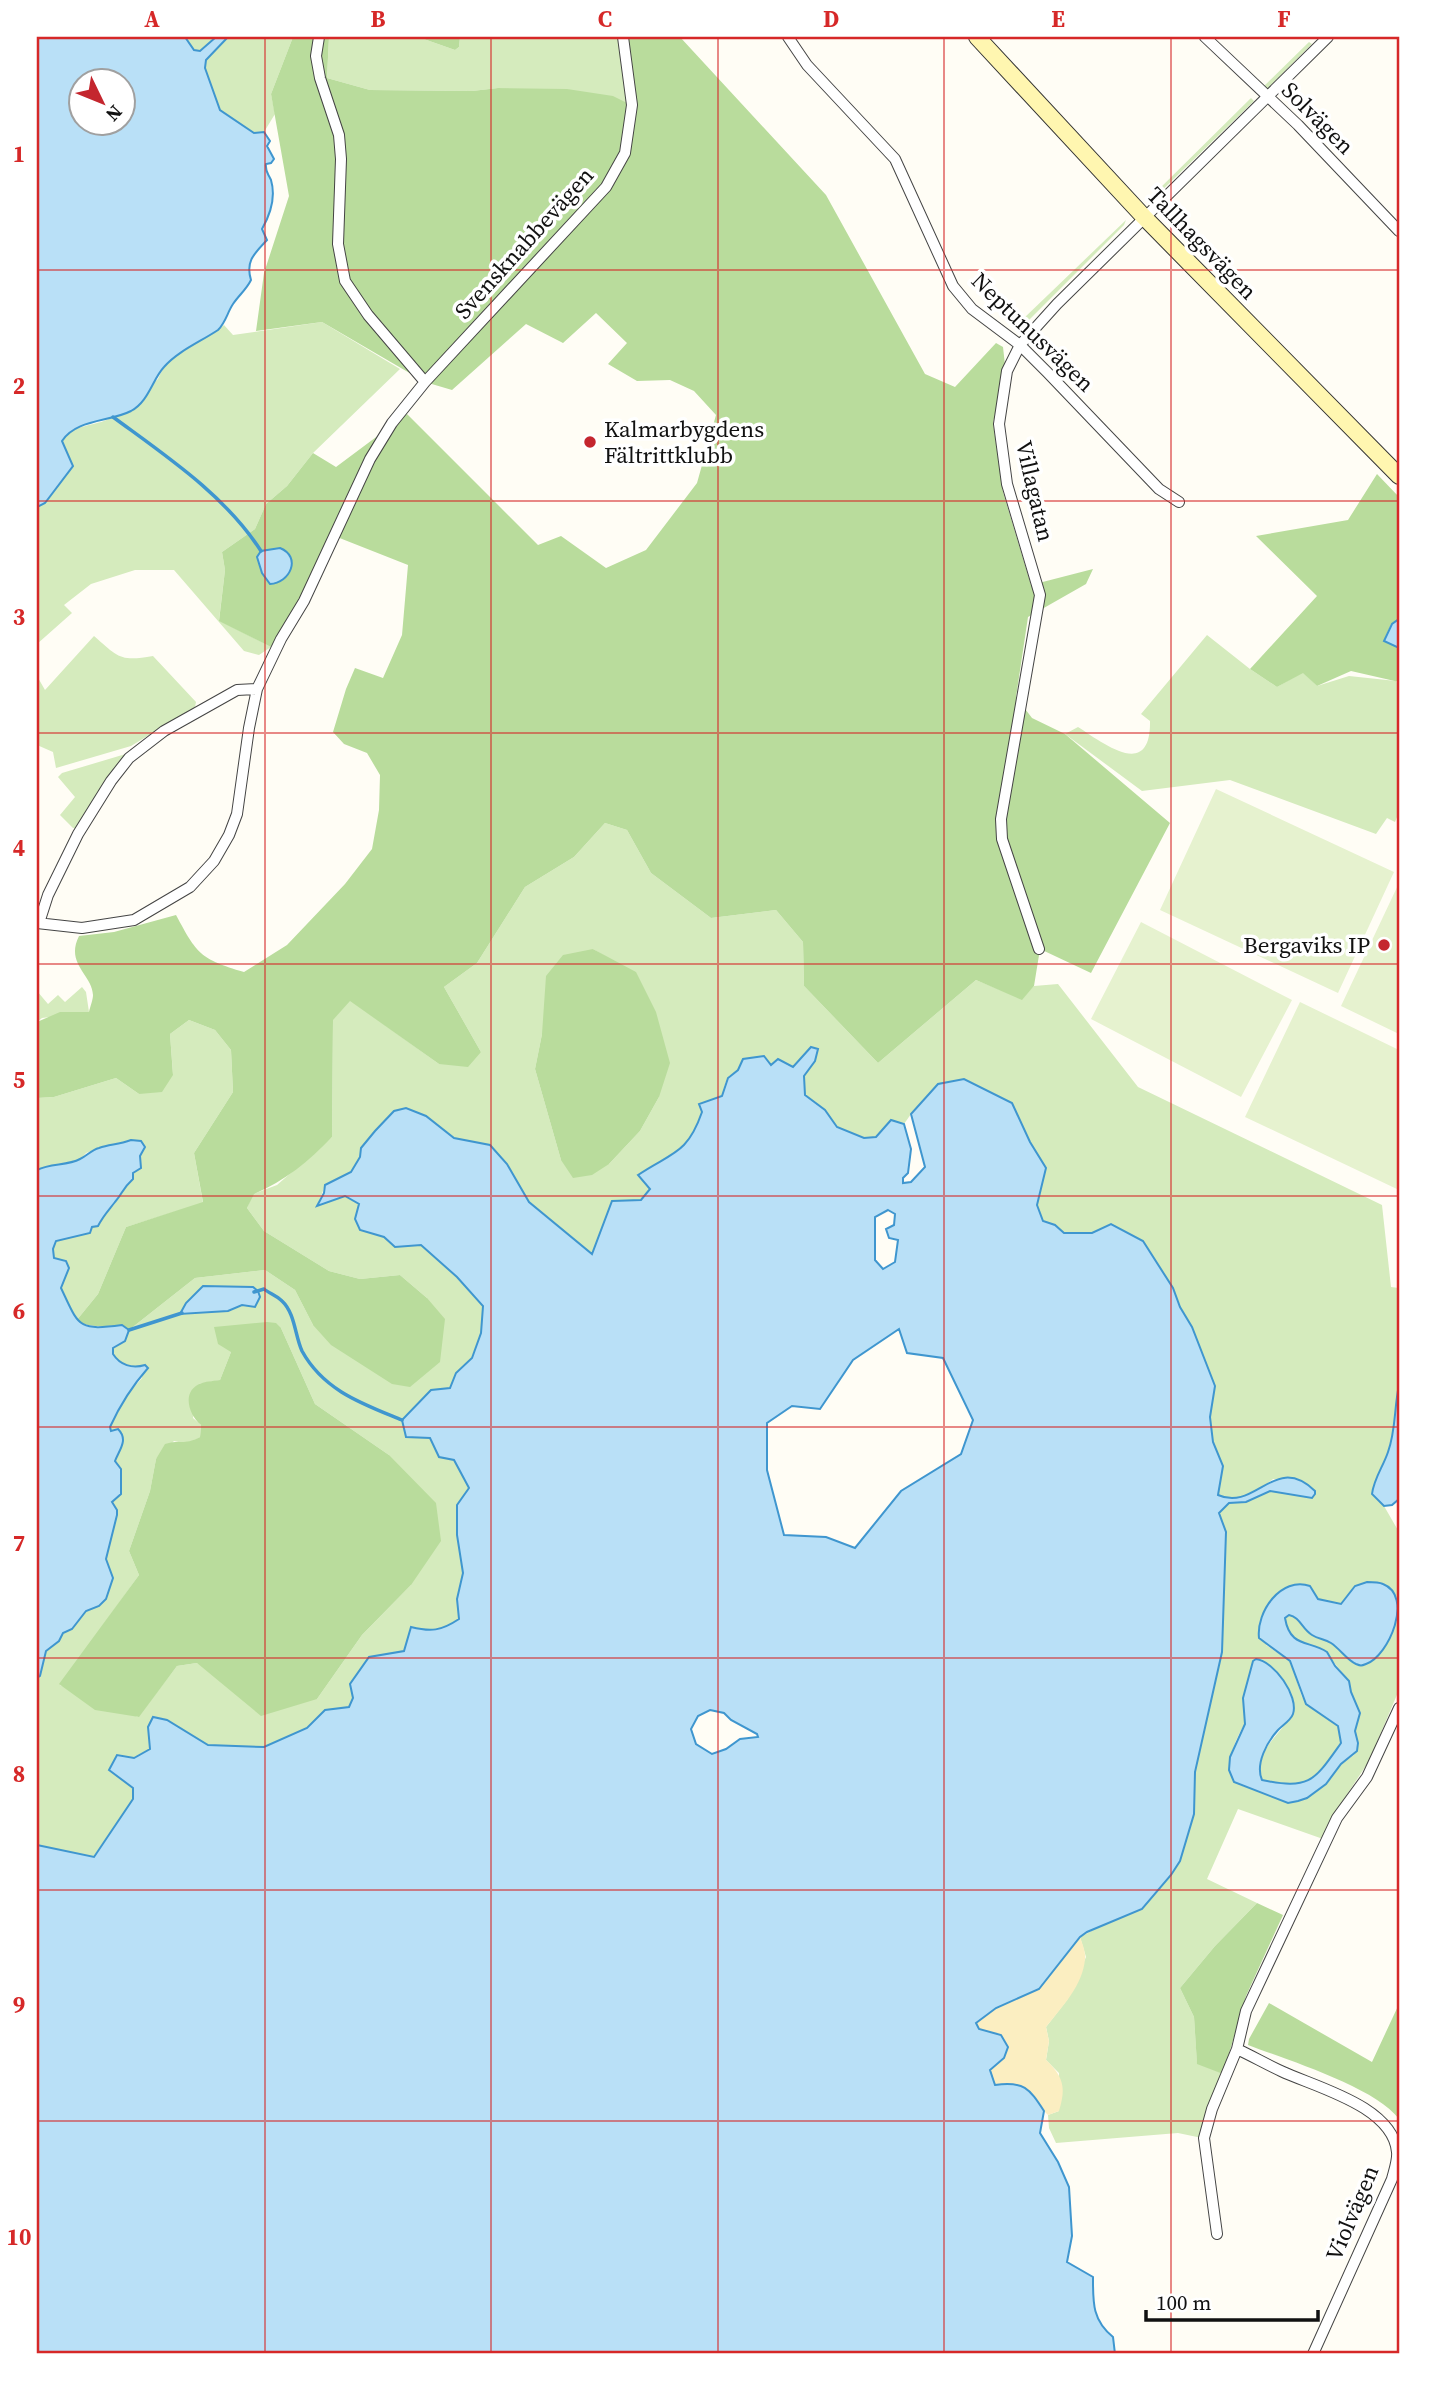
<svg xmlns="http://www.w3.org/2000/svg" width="1436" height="2391" font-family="'Source Serif 4',serif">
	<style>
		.green { fill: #d5ebbd; fill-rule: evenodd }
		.forest { fill: #b9dc9c }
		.sand { fill: #fbeec1 }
		.pitch { fill: #e6f2cf }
		.water { fill: #b9e0f7; stroke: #3f96cf; stroke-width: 2; fill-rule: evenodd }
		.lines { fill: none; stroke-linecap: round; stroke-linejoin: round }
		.stream { stroke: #3f96cf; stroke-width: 3.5 }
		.street-casing { stroke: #444; stroke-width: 12 }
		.secondary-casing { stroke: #333; stroke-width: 18 }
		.street { stroke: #fff; stroke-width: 10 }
		.secondary { stroke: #fff6b0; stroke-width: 16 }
		.grid { fill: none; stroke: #d62828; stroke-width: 2; stroke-opacity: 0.55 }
		.poi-dot { fill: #c4262e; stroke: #fff; stroke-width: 2.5 }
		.labels { text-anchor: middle; stroke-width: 7; stroke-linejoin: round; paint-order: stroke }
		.street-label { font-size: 23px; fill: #111; stroke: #fff }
		.poi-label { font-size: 23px; fill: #111; stroke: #fff; text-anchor: start }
		.neatline { fill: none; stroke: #d62828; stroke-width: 2.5 }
		.grid-label { font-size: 23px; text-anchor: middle; font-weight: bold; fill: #d62828 }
	</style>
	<rect width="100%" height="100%" fill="#fffdf5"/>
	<path class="green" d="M185,37h31l-16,14 -6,-1z
		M228,37h65l-22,57 4,20 -11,18 -10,1 -34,-23 -15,-42 1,-8z
		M329,37h89l37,13 4,-3 1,-10h163l9,68 -134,-17 -26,3 -102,-1 -43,-12z
		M1309,42l3,2 -45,45 -4,-2z
		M1251,98l3,3 -102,99 -2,-2z
		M1126,220l-2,5 -100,100 -2,-5z
		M322,322l78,47 -87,84 -26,33 -21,18 -11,25 -33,23 3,18 -6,50 52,27 -12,8 -15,-4 -70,-81h-39l-44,14 -27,21 8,8 -35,31v-137l25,-66c12,-18 32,-14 49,-23 17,-9 32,-27 47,-39 9,-24 39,-36 60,-49l6,-5 9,10z
		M1207,635l43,34 27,18 26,-15 14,14 32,-10 47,5 3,5v126l-4,10 -8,-4 -11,16 -146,-54 -88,11 -77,-57 13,-7c25,16 73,54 72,-6l-9,-7z
		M94,636c24,21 26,26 59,20l43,46 -1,5 -64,39 -75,22 -3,-16 -16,-7v-69l8,14z
		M129,753l-52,75h-4l-13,-13 15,-18 -17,-20 4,-4z
		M605,823l22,7 24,43 60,45 65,-8 27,32 1,44 74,77 98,-83 46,19 12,-13 24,-2 80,103 244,118 9,82 8,1v97c-3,14 -2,26 -4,39 -4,25 -14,47 -23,70l12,12 15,26v158l-30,71 -33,50 -13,28 -85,-30 -31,70 50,24 -42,43 -35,42 14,29 3,46 27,11 -22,64 -24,-5 -122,10 -7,-15 -1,-13 11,-4v-38l-13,-13 3,-19 -3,-14 21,-27 19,-43 -6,-20 37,-19 25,-9 29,-34 9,-14 14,-47 1,-42 10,-48 17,-116 4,-75 -7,-20 10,-10 17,-1 24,-11 42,7 3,-4v-3l-12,-8 -30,-4c-15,13 -36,25 -55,16l5,-29 -10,-24 -3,-25 5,-31 -23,-59 -12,-20 -7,-19 -30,-47 -51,-8h-28l-9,-8 -12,-4 -6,-16 9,-37 -16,-26 -119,-28 -7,10 -13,-4 -15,17 -12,1 -27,-11 -12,-17 -20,-15 -1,-19 11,-15 -4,-14 -18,20c-17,-1 -56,-4 -66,12 -2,5 -4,12 -5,17l-23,9 3,7c-15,43 -29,40 -64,63l12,14 -9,11 -29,2 -20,53 -63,-53 -22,-38 -17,-19 -36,-7 -28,-22 -20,-8 -13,3 -32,37 -1,9 -9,15 -26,13 -7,20 27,-9 15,8v26l24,7 11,10 26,-2 36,32 26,29 -2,27 -10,26 -15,14 -6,15 -36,21 -12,11 28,18 24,22 15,28 -12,47 6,38 -6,26 2,20 -12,7 -18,5 -76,67 -4,9 -24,3 -18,18 -43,19 -56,-2 -41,-25 -19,7 2,22 -41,21 24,18v12l-40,57 -56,-12v-167l3,-2 6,-25 13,-10 4,-8 9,-4 14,-18 13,-5 7,-8 7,-20 -7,-19 11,-44 -5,-13 9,-8v-25l-6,-8c4,-11 13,-20 3,-32l-7,2 -1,-4 17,-32 15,-17 1,-12c-13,1 -29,-1 -30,-17l11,-8 5,-11 66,-52 70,-8 30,20 18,35 114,-27 -27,-23 -40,4 -31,-8 -65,-40 -17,-23 6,-14 24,-9 55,-48 1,-118 17,-19 89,64 42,-12 -37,-65 33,-24 48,-76 49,-30zM593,949l20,12 46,136 -19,34 -31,33 -48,-4 -26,-91 7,-35zM203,1286l50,1 5,4 -3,16c-25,-4 -49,7 -74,7zM281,1328l34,76 74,51 22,130 -49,50 -45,64 -120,-36 -20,3 -39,51 -78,-32 79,-110 -10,-24 21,-60 6,-32 18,-18 13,3 13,-7 1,-12 -8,-7 6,-34 21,-4 11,-28zM1304,1584l13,15 24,5 49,-16c23,40 -9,54 -37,75 -7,-8 -15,-18 -25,-22 -15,-7 -22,-8 -31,-23l-9,-3 -3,3 2,10 5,7 7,7 24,7 26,32 2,11 9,21 -5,18 3,12 -4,12 -13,9 -15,20 -19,14 -19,4 -48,-17 -11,-15c2,-36 30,-67 50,-96 5,8 14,21 15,31 1,21 -45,43 -32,75 49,10 51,2 79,-37l-3,-17 -36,-29 -12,-36 -24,-16z
		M82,987l4,5 3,20 -47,6 -5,4v-31l11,13 10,-9 7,7z
		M189,1020l26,10 16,20 2,42 -39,61 9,50 -77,24 -28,67 -22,27 -15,-33 8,-20 -15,-10 -1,-9 3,-8 34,-8 2,-6 6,-1c5,-11 11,-15 18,-24 6,-8 6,-15 15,-20l2,-9 8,-9v-13l-15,-9 -14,5h-11l-15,6 -5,6 -44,11v-72l17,-1 62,-19 23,16 34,-20 -3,-40z"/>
	<path class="forest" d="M293,37h36l-2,41 43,12 102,1 26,-3 69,1 46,7 18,9 -8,-68h57l146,158 99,179 30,13 41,-44 7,4 2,18 -12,58 10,69 28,93 62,-16 -7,15 -58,33 -12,80 16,21 33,16 105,89 -79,150 -51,-24 -6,37 -12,14 -46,-20 -98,83 -74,-77 -1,-44 -27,-32 -65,8 -60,-45 -24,-43 -22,-7 -31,34 -49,30 -48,76 -33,24 37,65 -13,15 -29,-3 -89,-63 -17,19 -1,117c-23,24 -47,44 -78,57l-7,14 17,23 65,40 31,8 40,-4 27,23 18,21 -5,43 -30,25 -18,-3 -61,-39 -18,-20 -18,-35 -30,-20 -70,8 -66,52c-15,-10 -31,2 -53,-9l22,-27 28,-67 77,-25 -9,-49 39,-61 -2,-42 -16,-20 -26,-10 -19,14 3,41 -11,17 -23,2 -23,-16 -62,19 -17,1v-76l23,-10h29c1,-5 4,-12 4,-17 -1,-21 -28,-31 -14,-59l35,-4 62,-17c21,39 24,44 68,57l43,-27 58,-61 27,-35 7,-39 1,-35 -13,-22 -23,-9 -11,-12 13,-43 9,-21 28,10 19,-43 6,-70 -71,-28 -66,110 -52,-26 6,-51 -3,-18 33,-23 11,-25 21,-18 26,-33 23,14 71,-53 131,131 23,-9 45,32 40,-18 51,-67 19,-68 -22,-24 -24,-11 -33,1 -29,-17 19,-21 -31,-30 -33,30 -37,-19 -74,66 -27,-8 -103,-60 -66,9 8,-58 25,-77 -18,-102z
		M418,37h42l-1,10 -4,3z
		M1377,474l22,23v122l-8,5 -7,16 15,8v34l-48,-11 -34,15 -14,-13 -26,14 -27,-18 67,-73 -61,-60 92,-16z
		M593,949l43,23 20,40 14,51 -11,34 -19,34 -31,33 -17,11 -19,3 -12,-18 -26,-91 7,-35 4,-58 17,-21z
		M267,1322l9,1 5,5 34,76 74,51 47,48 5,38 -30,44 -49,50 -45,64 -56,17 -64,-53 -20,3 -38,51 -44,-7 -36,-26 80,-109 -10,-24 21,-60 6,-32 9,-15c16,-5 18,2 35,-7l1,-12c-13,-11 -20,-35 1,-42 6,-2 12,-2 18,-3l11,-28 -13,-8 -4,-17z
		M1257,1903l26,12 -37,81 -23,78 -26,-10 -3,-47 -14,-29 35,-42z
		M1269,2003l103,59 27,-58v115c-24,-32 -112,-59 -151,-74l1,-6z"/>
	<path class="sand" d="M1080,1937c2,6 6,15 5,22 -2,26 -23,48 -39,68l3,14 -3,19c18,17 20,28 13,51l-11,4 -4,-4 -13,-19 -36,-7 -5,-15 13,-12 -2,-22 -23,-7 -2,-6 20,-15 43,-19z"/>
	<path class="pitch" d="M1216,789l178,83 -56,121 -178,-83z
		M1399,883v151l-58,-28z
		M1141,922l151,78 -51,97 -150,-78z
		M1300,1002l99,48v140l-154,-73z"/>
	<path class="water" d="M37,37h148l9,13 6,1 16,-14h12l-22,23 -1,8 15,42 34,23 10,-1 6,9 -3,5 7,13 -3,4 -5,1c-1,8 2,9 5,16 5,17 -1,35 -9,49l5,11c-12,13 -22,21 -16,40 -5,10 -12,15 -18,24 -6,9 -7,18 -15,26 -18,12 -40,21 -54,37 -12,13 -15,34 -33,44 -21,11 -55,8 -69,30l11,25 -28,37 -8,4v4zM122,80v42h-42v-42z
		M280,548c22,9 10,35 -10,36l-8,-11 -5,-16 4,-6z
		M1399,619v29l-15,-7 8,-17z
		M811,1047l7,2 -3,12 -11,15 1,19 20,15 12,17 27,11 12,-1 15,-17 13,4 7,25 -3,24 -5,5v5l8,-1 14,-15 -14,-53 27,-30 26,-5 48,24 18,39 16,26 -9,37 6,16 12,4 9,8h28l19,-9 32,17 30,47 7,19 12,20 23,59 -5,31 3,25 10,24 -5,29c38,17 57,-43 97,-4v3l-3,4 -42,-7 -24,11 -17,1 -10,10 7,19 -4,120 -27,120 -1,42 -14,47 -9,14 -29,34 -55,23 -7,5 -41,52 -43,19 -20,15 3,6 22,6 7,12 -4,11 -14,12 5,15c29,-4 34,3 49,26l-4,22 18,29 11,25 3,49 -5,26 26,15c0,25 -1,43 20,60l2,17h-1078v-509l57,12 39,-58v-11l-24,-18 8,-15 17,3 16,-9 -2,-22 5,-10 14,3 41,25 56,2 43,-19 18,-18 24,-3 4,-9 -3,-14 19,-27 35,-6 7,-24c20,5 30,4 48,-8l-2,-20 6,-26 -6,-38v-30l12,-17 -15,-28 -15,-3 -9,-19 -24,-1 -4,-17 29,-30 19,-2 6,-15 16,-15 9,-25 2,-27 -26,-29 -36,-32 -26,2 -11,-10 -24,-7 -5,-11 4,-15 -14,-8 -28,10 7,-13 1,-8 26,-13 9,-15 1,-9 14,-17 19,-20 12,-3 20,8 28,22 36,7 17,19 22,38 63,52 20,-53 29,-1 9,-11 -12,-14c34,-23 49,-20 64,-63l-3,-8 23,-8 6,-18 10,-8 5,-11 21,-3 7,9 7,-6 15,8zM888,1210l7,4 -1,11 -8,4 3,9 9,2 -3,22 -12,7 -8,-9v-43zM899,1329l8,24 36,5 30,62 -12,34 -60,37 -46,57 -29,-11 -42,-2 -17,-65v-47l25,-17 28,3 33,-49zM710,1710l14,3 7,7 26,14 1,3 -18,2 -14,10 -14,5 -16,-10 -5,-15 7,-13z
		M131,1140l10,1 4,6 -5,9 1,12 -8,5v6c-11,10 -10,14 -18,23 -7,9 -12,14 -17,24l-6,1 -2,6 -34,8 -3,8 1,9 12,3 3,7 -8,20c18,38 16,43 61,37l7,5 -4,11 -12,7v6c7,11 19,15 32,11l3,3c-15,17 -28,37 -38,59l1,4 7,-2c11,11 1,21 -3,32l6,8v25l-9,8 5,8v5l-11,44 7,19 -7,21 -7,7 -13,5 -14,18 -9,4 -4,8 -13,10 -6,25 -3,2v-508c14,-7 30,-4 43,-11 7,-3 11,-9 19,-11 11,-4 19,-3 32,-8z
		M203,1286l50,1 5,4 2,6 -5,10 -13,-2 -14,6 -48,3 6,-11z
		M1399,1385v114l-7,6 -8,1 -12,-12c2,-16 11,-27 16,-42 8,-22 6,-44 11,-67z
		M1367,1582c5,0 12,0 16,2 31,12 6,72 -17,80 -5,2 -5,2 -10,0 -9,-4 -16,-15 -25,-21 -6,-4 -13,-4 -19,-8 -10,-6 -12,-18 -23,-20l-4,3c5,30 24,22 42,34l8,14 14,15 2,11 9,21 -5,18 3,12 -1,8 -16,13 -15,20 -19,14 -9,3 -10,2 -54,-21 -5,-12 1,-13 15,-33 -2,-26 10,-37 3,-2c18,2 43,37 37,55 -2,6 -10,11 -15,16 -11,12 -23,34 -16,50 48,10 52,1 79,-37l-3,-17 -32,-22 -16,-43 -31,-23c-3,-26 22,-62 51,-52l8,13 23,5 14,-18z"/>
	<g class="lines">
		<path class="stream" d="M113,417c53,39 112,78 148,134
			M254,1292l10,-3c5,4 13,7 18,12 13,12 13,35 20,50 22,40 61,53 100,69
			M129,1330l53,-17"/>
		<defs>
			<path id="street" d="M319,37l-3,19 4,22 19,57 2,24 -3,85 7,37 23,34 57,67
				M788,37l19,28 88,94 58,127 19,23 48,36 27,27 112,117 20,13
				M1205,37l93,88 101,106
				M37,923l45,5 52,-8 56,-33 24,-26 15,-26 8,-21 12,-86 8,-39 24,-50 23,-38 66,-142 22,-36 33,-41 181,-195 19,-34 7,-48 -9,-68
				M39,923l9,-28 30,-61 33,-53 18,-23 35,-27 73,-41 20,-1
				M1039,949l-37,-110 -1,-20 39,-224 -33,-111 -8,-60 8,-53 13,-26 37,-41 271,-267
				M1237,2049c15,7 29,15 44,22 34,16 112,35 116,81 1,8 -3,19 -5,27l-79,175
				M1217,2234l-13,-96 8,-29 25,-60 9,-38 91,-193 30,-41 32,-69"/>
			<path id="secondary" d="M977,37l167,180 255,259"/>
		</defs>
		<use href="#street" class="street-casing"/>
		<use href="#secondary" class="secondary-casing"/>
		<use href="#street" class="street"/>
		<use href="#secondary" class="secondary"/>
	</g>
	<path class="grid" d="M265,37v2317M491,37v2317M718,37v2317M944,37v2317M1171,37v2317M37,270h1362M37,501h1362M37,733h1362M37,964h1362M37,1196h1362M37,1427h1362M37,1658h1362M37,1890h1362M37,2121h1362"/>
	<g class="poi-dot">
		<circle cx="590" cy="442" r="7"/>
		<circle cx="1384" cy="945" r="7"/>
	</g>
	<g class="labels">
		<g class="street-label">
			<text transform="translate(1318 118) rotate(45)" y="8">Solvägen</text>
			<text transform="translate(524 243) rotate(-48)" y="8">Svensknabbevägen</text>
			<text transform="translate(1202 243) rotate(46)" y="8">Tallhagsvägen</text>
			<text transform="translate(1033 332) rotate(44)" y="8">Neptunusvägen</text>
			<text transform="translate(1035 491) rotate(77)" y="8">Villagatan</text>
			<text transform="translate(1352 2213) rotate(-67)" y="8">Violvägen</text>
		</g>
		<g class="poi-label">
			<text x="604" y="437">Kalmarbygdens<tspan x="604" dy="26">Fältrittklubb</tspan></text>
			<text x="1370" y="953" text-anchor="end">Bergaviks IP</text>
		</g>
	</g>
	<rect width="1436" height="2391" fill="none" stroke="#ffffff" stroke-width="77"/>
	<g transform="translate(102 102) rotate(133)"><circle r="33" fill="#ffffff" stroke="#a0a0a0" stroke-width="2"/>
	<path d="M0-5L12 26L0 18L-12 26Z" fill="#c4262e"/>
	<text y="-10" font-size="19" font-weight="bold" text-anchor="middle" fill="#111111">N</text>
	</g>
	<path d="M1146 2310v10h172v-10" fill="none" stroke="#111111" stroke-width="3.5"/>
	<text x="1156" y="2310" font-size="21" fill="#111111" stroke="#ffffff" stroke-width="5" paint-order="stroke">100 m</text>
	<rect x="38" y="38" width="1360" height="2314" class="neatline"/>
	<g class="grid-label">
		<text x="152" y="27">A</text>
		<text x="378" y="27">B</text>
		<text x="605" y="27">C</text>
		<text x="831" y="27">D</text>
		<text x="1058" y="27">E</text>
		<text x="1284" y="27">F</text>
		<text x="19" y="162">1</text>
		<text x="19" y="394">2</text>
		<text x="19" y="625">3</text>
		<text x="19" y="856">4</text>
		<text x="19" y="1088">5</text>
		<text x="19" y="1319">6</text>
		<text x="19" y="1551">7</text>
		<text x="19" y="1782">8</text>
		<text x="19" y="2013">9</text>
		<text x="19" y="2245">10</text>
	</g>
</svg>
